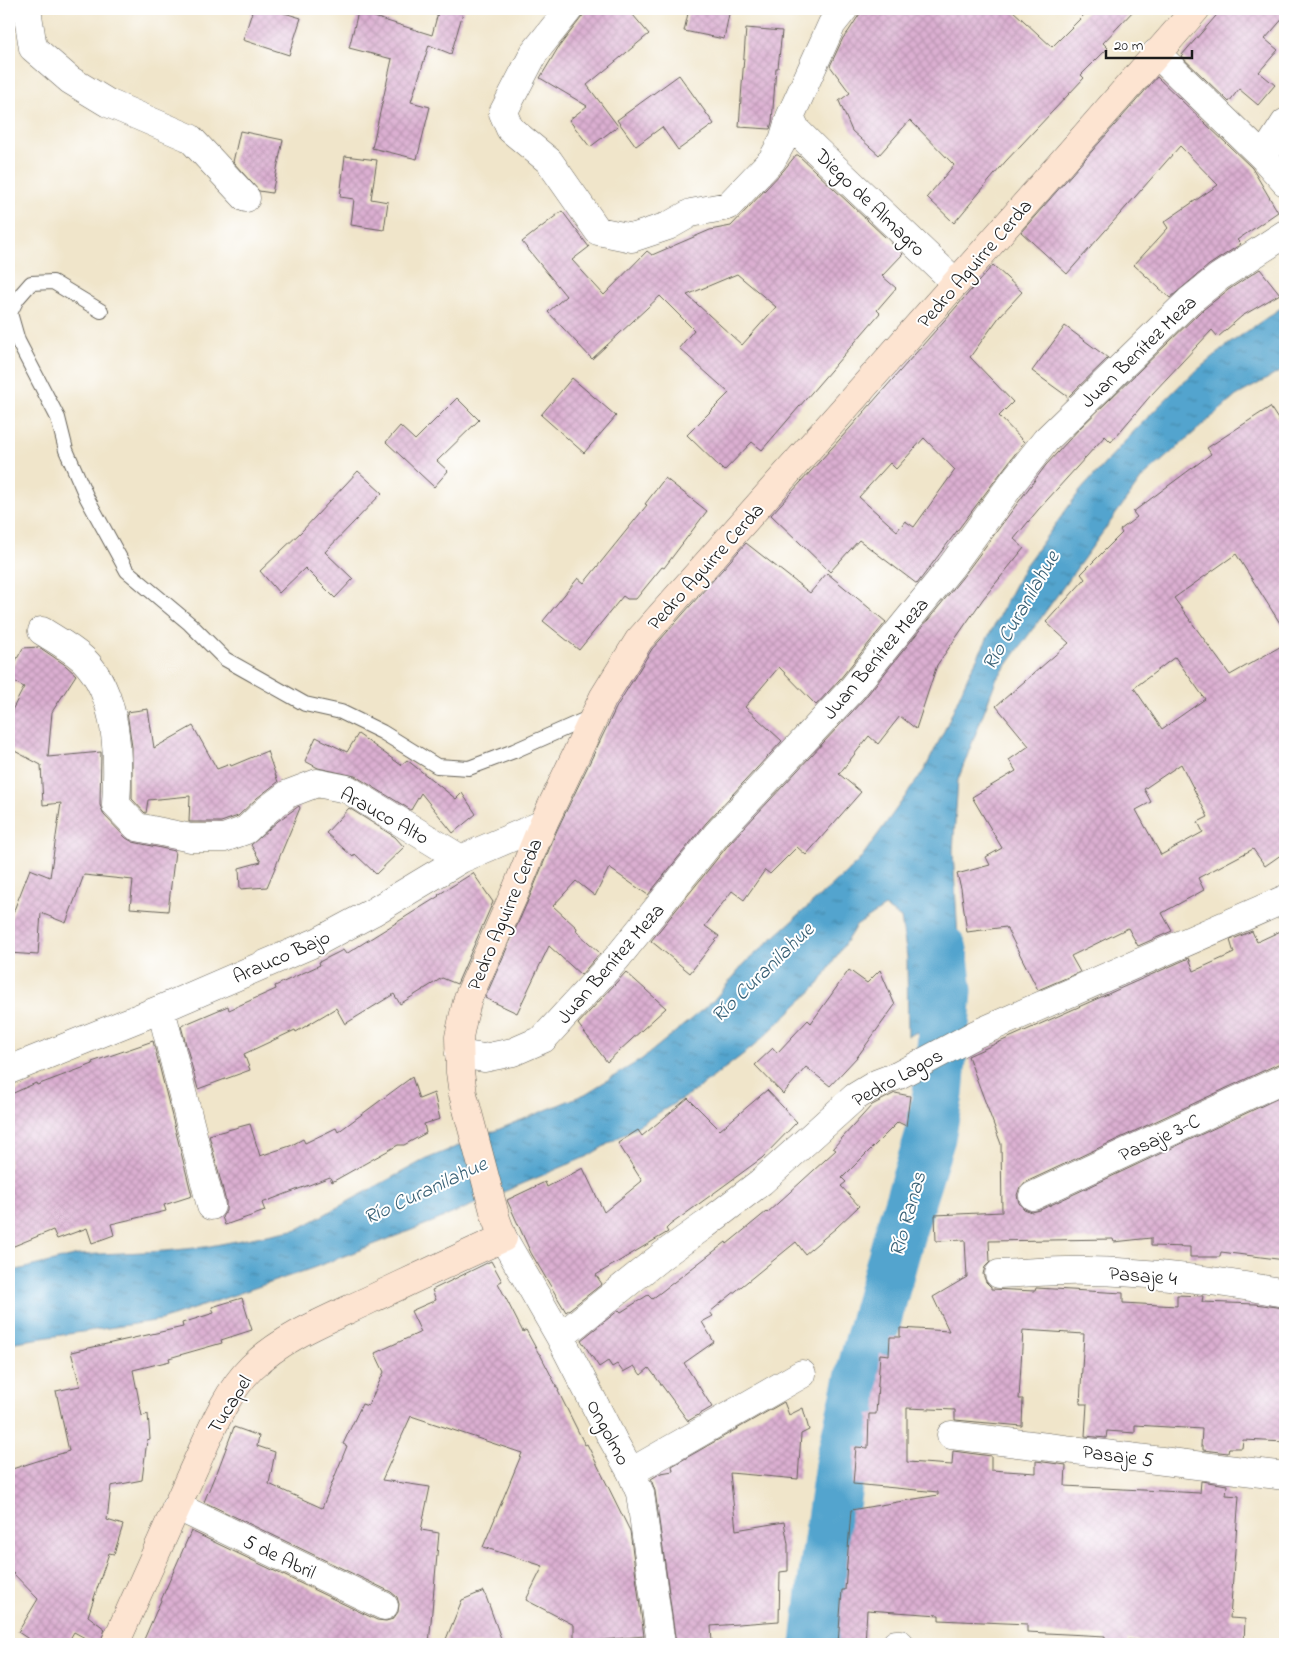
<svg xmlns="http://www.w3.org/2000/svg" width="1294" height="1653" font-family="'Indie Flower',sans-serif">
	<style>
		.water { fill: url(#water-ripples); stroke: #386075 }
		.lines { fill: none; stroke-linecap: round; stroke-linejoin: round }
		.river { stroke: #53a4ce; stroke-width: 51 }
		.building { fill: url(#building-cross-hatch); fill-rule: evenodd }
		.lane-casing { stroke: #666259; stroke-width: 16 }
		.street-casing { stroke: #666259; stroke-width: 29 }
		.secondary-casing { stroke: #666259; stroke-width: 29 }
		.path { stroke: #666259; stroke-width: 3; stroke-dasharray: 1 4; stroke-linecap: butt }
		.lane { stroke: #fff; stroke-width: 14 }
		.street { stroke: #fff; stroke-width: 28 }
		.secondary { stroke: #fde4d1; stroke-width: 28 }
		.labels { text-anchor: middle; stroke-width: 4; stroke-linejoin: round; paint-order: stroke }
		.street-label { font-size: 20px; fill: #1c1c1c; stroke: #fff }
		.water-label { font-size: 21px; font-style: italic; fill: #386075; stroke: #fff }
	</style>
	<defs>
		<pattern id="water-ripples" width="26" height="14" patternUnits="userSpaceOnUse" patternTransform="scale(1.25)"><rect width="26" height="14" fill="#53a4ce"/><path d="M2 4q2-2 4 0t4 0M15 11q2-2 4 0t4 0" fill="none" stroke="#4485a6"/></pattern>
		<pattern id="building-cross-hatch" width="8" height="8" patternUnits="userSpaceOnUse" patternTransform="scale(1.25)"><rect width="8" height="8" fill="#dbafd1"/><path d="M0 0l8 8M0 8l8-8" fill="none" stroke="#bb96b3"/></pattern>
	</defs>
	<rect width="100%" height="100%" fill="#fff"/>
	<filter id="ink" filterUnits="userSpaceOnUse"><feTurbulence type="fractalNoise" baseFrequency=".02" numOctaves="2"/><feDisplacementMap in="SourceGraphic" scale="10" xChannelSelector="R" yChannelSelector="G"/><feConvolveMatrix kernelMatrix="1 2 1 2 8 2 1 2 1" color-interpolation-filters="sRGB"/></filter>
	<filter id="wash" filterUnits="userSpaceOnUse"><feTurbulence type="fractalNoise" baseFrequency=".0096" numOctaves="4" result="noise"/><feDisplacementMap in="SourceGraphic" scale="20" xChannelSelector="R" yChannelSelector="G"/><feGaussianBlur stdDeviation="1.12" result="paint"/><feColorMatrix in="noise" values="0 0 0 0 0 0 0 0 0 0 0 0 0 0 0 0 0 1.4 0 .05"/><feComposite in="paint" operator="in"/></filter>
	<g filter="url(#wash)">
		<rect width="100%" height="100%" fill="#f0e5ca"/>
		<path class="water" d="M1285,305v64l-49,27 -94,82 -146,202 -38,100 -5,71 6,105 -2,59 -49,21 -1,-79 -6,-39 -16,-11 -29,19 -37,58 -65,62 -59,45 -107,65 -153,65 -122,47 -152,52 -152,23v-71l69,-17 87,-4 40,-4 93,-18 126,-69 161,-66 57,-35 71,-58 32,-38 113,-101 67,-93 20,-40 23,-53 56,-109 56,-76 56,-62 46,-46 44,-37z"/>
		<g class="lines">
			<path class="river" d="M816,1644l9,-77 15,-102 22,-94 37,-135 31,-99 8,-43 9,-103 -5,-41"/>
		</g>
		<g id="blocks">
			<path class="building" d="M253,9h18l30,9 -12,37 -46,-15z
				M439,9h25l-13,45 -22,-9 -18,57 19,5 -13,52 -45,-11 20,-89 -43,-11 9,-36 74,23z
				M588,9h40l21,25 -62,51 31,41 -28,21 -21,-27 18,-14 -47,-28 18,-30z
				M689,9h41l-6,30 -40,-8z
				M863,9h148l41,38 38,-38h45l-32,34 5,5 -27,27 3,3 -79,84 -51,61 -27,-26 27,-32 -44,-45 -31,35 -27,-24 -13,-30 11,-8 -20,-27 13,-28 5,-6z
				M1222,9h63v7l-20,23 13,11 -19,22 16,13 -17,20 -19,-16 -10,13 -48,-46z
				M746,28l36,3 -4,37h-2l-4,54 -2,7 -31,-2z
				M679,75l35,49 -36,26 -16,-23 -26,19 -19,-26z
				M1157,77l95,91 26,44 -41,28 4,4 -32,21 -39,33 -36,-33 34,-37 -4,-6 54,-37 -38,-39 -113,128 -46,-42z
				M240,131l43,9 -11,53 -13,-2 -26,-29z
				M796,155h2l105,99 -21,22 14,12 -19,22 3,3 -118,137 -10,-8 -28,29 -37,-36 42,-42 -50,-45 15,-18 -34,-34 -68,63 -44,-47 18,-16 -44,-54 40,-31 27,36 -17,13 32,35 43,-44 5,4 58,-25 21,-4 52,-55zM737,274l39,33 -34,38 -55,-50z
				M345,156l32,4 -6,39 17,3 -4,28 -33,-5 3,-26 -14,-2z
				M993,265l29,27 -22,24 -30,41 43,45 -14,14 25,26 -107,142 -58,-44 -29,32 -59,-57 79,-87zM924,438l31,32 -41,57 -9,-6 -8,10 -38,-34 31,-34 6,6z
				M1260,269l20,25 -38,22 -24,21 -6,-7 -60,64 -41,48 -6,-6 -67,74 -24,29 10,9 -41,51 -46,66 -21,64 -16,-13 -22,28 -9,-8 -30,38 22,18 -55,63 -9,-8 -27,27 -5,-4 -21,30 -12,-9 -27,35 14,10 -29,37 -39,-32 78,-97 135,-145 98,-121 84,-113 33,-36 120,-116 29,-23z
				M1065,326l43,32 -40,39 -36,-26z
				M572,378l44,38 -32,37 -43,-38z
				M457,398l22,22 -42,41 11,10 -14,16 -48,-45 14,-16 15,14z
				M1270,407l15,23v201l-49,-77 -62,44 56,77 55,-31v208l-20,14 -12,-17 -55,29 6,12 -42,23 10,18 -34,15 -10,-18 -57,28 9,16 -42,18 -32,-63 -39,5 -6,-44 -4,-14 33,-9 -4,-8 16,-9 -30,-51 44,-26 -7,-11 20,-14 -33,-40 73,-63 -23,-21 39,-43 -4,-5 41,-41 -2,-3 17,-13 -4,-5 78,-58 -4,-6zM1175,657l30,42 -43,30 -28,-41zM1181,764l27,53 -10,5 5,10 -42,23 -25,-45 15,-8 -7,-13z
				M358,471l24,22 -57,59 28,27 -18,19 -30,-30 -26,25 -19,-22 41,-39z
				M665,478l42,33 -43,57 -2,-1 -26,32h-9l-4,-3 -44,54 -36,-29 35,-43 6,5 63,-78 -2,-1z
				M746,543l64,50 17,-20 59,49 -46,57 -24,26 -37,-38 -34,40 37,34 -76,82 -58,72 -39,-27 -14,28 -19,-15 -23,25 24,22 -1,3 24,22 -19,22 -32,-29 -32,67 -32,-15 45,-102 27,-66 60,-124 35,-57z
				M39,647l25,17 12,11 -24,37 -4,45 53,-5 -1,53 4,10 22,23 7,4 42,9 -7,60 -38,-3 3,-28 -49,-5 -18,48 -25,-10 -3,42 -29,-2v-30l21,-54 20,8 11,-74 -18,2 -2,-40 -32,-17v-32l15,-29 -15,-8v-6l14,-25z
				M148,709l6,39 39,-22 24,43 13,-5 1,2 36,-15 11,31 -21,16 -19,18 -17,6h-32l1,-26 -42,4 -2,13h-1l-13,-14v-52l-5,-35z
				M358,734l43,31 6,-5 49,39 6,-6 14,21 -23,19 -32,-40 -10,17 -56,-34 -37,-8 -13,-7 11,-24 31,15z
				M299,806l1,2 -33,79 -27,2 -1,-21 22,-6 -10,-17 27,-24z
				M349,808l46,29 9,10 -28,27 -21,-20 -2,3 -27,-24z
				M473,873l20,29 -36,82 -15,-6 -42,26 -6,-10 -49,30 -9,-16 -40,24 -1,-2 -51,24 6,16 -52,19 -17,-63 47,-20 1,4 47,-21 -1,-3 45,-21 -1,-3 24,-12 3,4 93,-58 -1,-1z
				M1285,929v134l-7,1 -252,118 -6,5 -3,8 2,8 5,6 8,3 8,-2 245,-115v165l-64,-8 -1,5h-30v-10l-39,-1v-8l-37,4 -1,-3 -124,2 1,21 -5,5 -2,7 3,8 5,5v2l44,2 1,-3 87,5v10l54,3v-11l26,1 -1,6 53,2 29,4 1,134 -42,-2 -1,8h-13l-1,5 -25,-3v-4h-2l1,-17 -67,-4v8l-28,-2 -1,7 -21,-2 2,-32h-7l4,-70 -61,-4 -4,69h4l-1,27 -67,-6v-10l-48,-2v54l45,3 1,-14 38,5v14l45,3v-12l30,4 -1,21 135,7 1,-12 26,4 -1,10 13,1 -9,122 15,1 -1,25h-51l-65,-4 -1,4h-22v-8l-78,-4v-8l-88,-4v-5l-72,-5 -2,34h-27l4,-54h3l6,-80 87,-15v-3l-85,-8 3,-37 12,1 1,-34h7l4,-60 9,1 1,-18h10v-9l49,3 -16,-34 34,-20 -2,-37 -29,1 -1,-26 67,-3 -1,-68 -33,-88 221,-98 5,13 40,-18 -4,-13 3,-1 19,-8 5,11z
				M849,970l18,13 13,-13 15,35 -37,51 -28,30 -24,-19 -23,27 -28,-29 18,-17 4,5 31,-33 3,3z
				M626,972l40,36 -59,54 -29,-38z
				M153,1041l39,155 -28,9 2,6 -55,13 3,11 -22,8 -5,-15 -30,11 -4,-9 -44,18v-153l27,-12 1,2 56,-21 -1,-2z
				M412,1077l7,22 15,-6 6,26 -16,5 2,9 -22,12h-6l-66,37 -2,-5 -68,26 3,8 -40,14 -3,-8 4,-6v-9l-17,-67 41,-11 10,32 30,-10 13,-7 2,4 31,-15 2,4z
				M767,1090l30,32 -35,36 -92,67 -4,4 2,3 -72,43 6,9 -36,28 -35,-59 -24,-53 38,-18 2,5 36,-19 21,44 38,-31 -24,-38 20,-13 4,6 46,-38 32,32z
				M895,1093l15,3 -4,30 -8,-4 -56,56 4,4 -5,4 18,20 -23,22 -31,26 -9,-12 -86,70 3,4 -11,6 12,20 -30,21 28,44 -24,14 -39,-53 -8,7 -7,-9 -11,6 -6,-8 -5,3 -4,-6 -9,6 -18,-27 38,-30 2,2 27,-17 4,4 74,-57 1,2 39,-32 1,1 69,-63 -3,-2 39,-43z
				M491,1261l11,20 -4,2 25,49 3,-2 13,24h1l19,37h-1l27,54 2,-1 43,87 14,105 -70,7v-18l-48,-25 17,-34 -60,-19 39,-94 -111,-37 -29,64 48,7 -9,43 18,3 -10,111h-287l49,-113 186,89 9,1 7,-2 5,-7 1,-8 -2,-7 -6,-5 -187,-90 11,-27h1l18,-48 25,9 -2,10 18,6 -6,32 53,24 25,-62 -4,-2 19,-40 6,2 16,-34 -9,-19 46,-21 -10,-21 25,-11 -4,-10z
				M242,1298l10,32 -31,10 1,3 -53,15 1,3 -37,9 9,46 6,-2 2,25 -3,1 -5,40 -31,6 -4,34 16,5 -9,29 -5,-1 -21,63 17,13 -5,15h-4l-22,-12 -7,12h-31l-18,-12 20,-33 -29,-30v-99l60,-19 -13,-60 24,-5 -9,-34 112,-25 -1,-4 32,-10 -2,-6z
				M784,1402l5,13 14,-7 6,22 -8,4 -3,45 -68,-6 6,57 48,-8 4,22v27l-8,1 -1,49 -68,5 1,18h-36l-21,-153 -4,-12 10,-6 12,-2 -1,-5z
				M484,1591l19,53h-59l18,-44z"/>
		</g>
	</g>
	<g filter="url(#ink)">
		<use href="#blocks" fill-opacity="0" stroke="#666259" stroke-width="1"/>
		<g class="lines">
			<defs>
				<path id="lane" d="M101,311l-48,-29 -22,1 -14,16 -7,14 8,28 40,77 8,32 21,48 40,73 63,53 35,35 80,45 36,8 41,20 55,34 32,2 45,-17 79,-35"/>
				<path id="street" d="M27,9l6,39 37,32 38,23 82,35 56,60
					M569,9l-35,44 -31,60 7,16 39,32 49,70 34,7 36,-12 23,-13 37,-7 44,-46 11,-20 7,-23 42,-93 12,-15
					M1156,53l107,104 22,25
					M790,117l7,14 18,18 141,134
					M1263,157l22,-34
					M42,631c14,9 29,17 41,28 36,35 36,100 33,146l21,22 54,11h33l22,-8 22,-21 20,-15 29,-11 30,6 114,70
					M161,1009l50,197
					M459,1054l25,4 29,-6 30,-13 74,-81 100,-124 135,-145 98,-121 65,-89 31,-39 143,-139 30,-24 66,-43
					M9,1070l152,-61 158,-68 54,-29 88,-53 82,-35
					M1033,1196l252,-118
					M503,1238l57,99 53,103 18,32 9,21 21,151
					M999,1274c29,-1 59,-4 88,-3 65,1 134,10 198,22
					M560,1337l103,-82 42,-30 56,-43 94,-85 23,-14 21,-8 77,-41 309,-135
					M951,1435l334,41
					M631,1472l171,-98
					M176,1506l208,100
					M896,1644h4"/>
				<path id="secondary" d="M115,1644c26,-58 52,-117 79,-176 16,-34 30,-73 58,-101 32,-31 77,-48 117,-67 45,-21 89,-42 134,-62l-7,-19 -33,-125 -3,-22 -1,-35 4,-19 5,-20 48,-108 27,-66 60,-126 36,-58 346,-390 211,-241"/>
			</defs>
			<use href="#lane" class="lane-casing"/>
			<use href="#street" class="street-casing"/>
			<use href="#secondary" class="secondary-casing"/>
			<path class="path" d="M9,630l7,1"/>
			<use href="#lane" class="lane"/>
			<use href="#street" class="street"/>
			<use href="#secondary" class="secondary"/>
		</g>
	</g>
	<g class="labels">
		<g class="street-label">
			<text transform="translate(871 202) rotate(44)" y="7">Diego de Almagro</text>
			<text transform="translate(974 263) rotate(-49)" y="7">Pedro Aguirre Cerda</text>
			<text transform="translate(1138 351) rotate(-44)" y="7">Juan Benítez Meza</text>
			<text transform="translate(705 566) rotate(-48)" y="7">Pedro Aguirre Cerda</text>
			<text transform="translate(875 658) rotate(-50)" y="7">Juan Benítez Meza</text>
			<text transform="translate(385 815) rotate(29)" y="7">Arauco Alto</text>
			<text transform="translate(504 914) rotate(-67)" y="7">Pedro Aguirre Cerda</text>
			<text transform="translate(281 956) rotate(-24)" y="7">Arauco Bajo</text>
			<text transform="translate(610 963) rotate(-49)" y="7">Juan Benítez Meza</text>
			<text transform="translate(897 1077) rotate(-29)" y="7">Pedro Lagos</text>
			<text transform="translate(1159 1137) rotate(-25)" y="7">Pasaje 3-C</text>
			<text transform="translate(1143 1275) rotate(5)" y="7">Pasaje 4</text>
			<text transform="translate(229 1404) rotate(-58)" y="7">Tucapel</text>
			<text transform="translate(609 1432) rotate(62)" y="7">Ongolmo</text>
			<text transform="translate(1118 1455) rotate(7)" y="7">Pasaje 5</text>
			<text transform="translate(280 1556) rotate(26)" y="7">5 de Abril</text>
		</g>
		<g class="water-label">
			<text transform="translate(1020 610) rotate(-60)" y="7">Río Curanilahue</text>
			<text transform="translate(762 972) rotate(-44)" y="7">Río Curanilahue</text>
			<text transform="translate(425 1190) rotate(-25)" y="7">Río Curanilahue</text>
			<text transform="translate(907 1214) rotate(-74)" y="7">Río Ranas</text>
		</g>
	</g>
	<rect width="1294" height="1653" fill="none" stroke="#fff" stroke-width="30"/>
	<path d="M1106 50v8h86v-8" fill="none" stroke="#1c1c1c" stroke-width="2.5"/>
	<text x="1114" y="50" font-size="15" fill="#1c1c1c" stroke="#ffffff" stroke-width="4" paint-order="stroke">20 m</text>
</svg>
